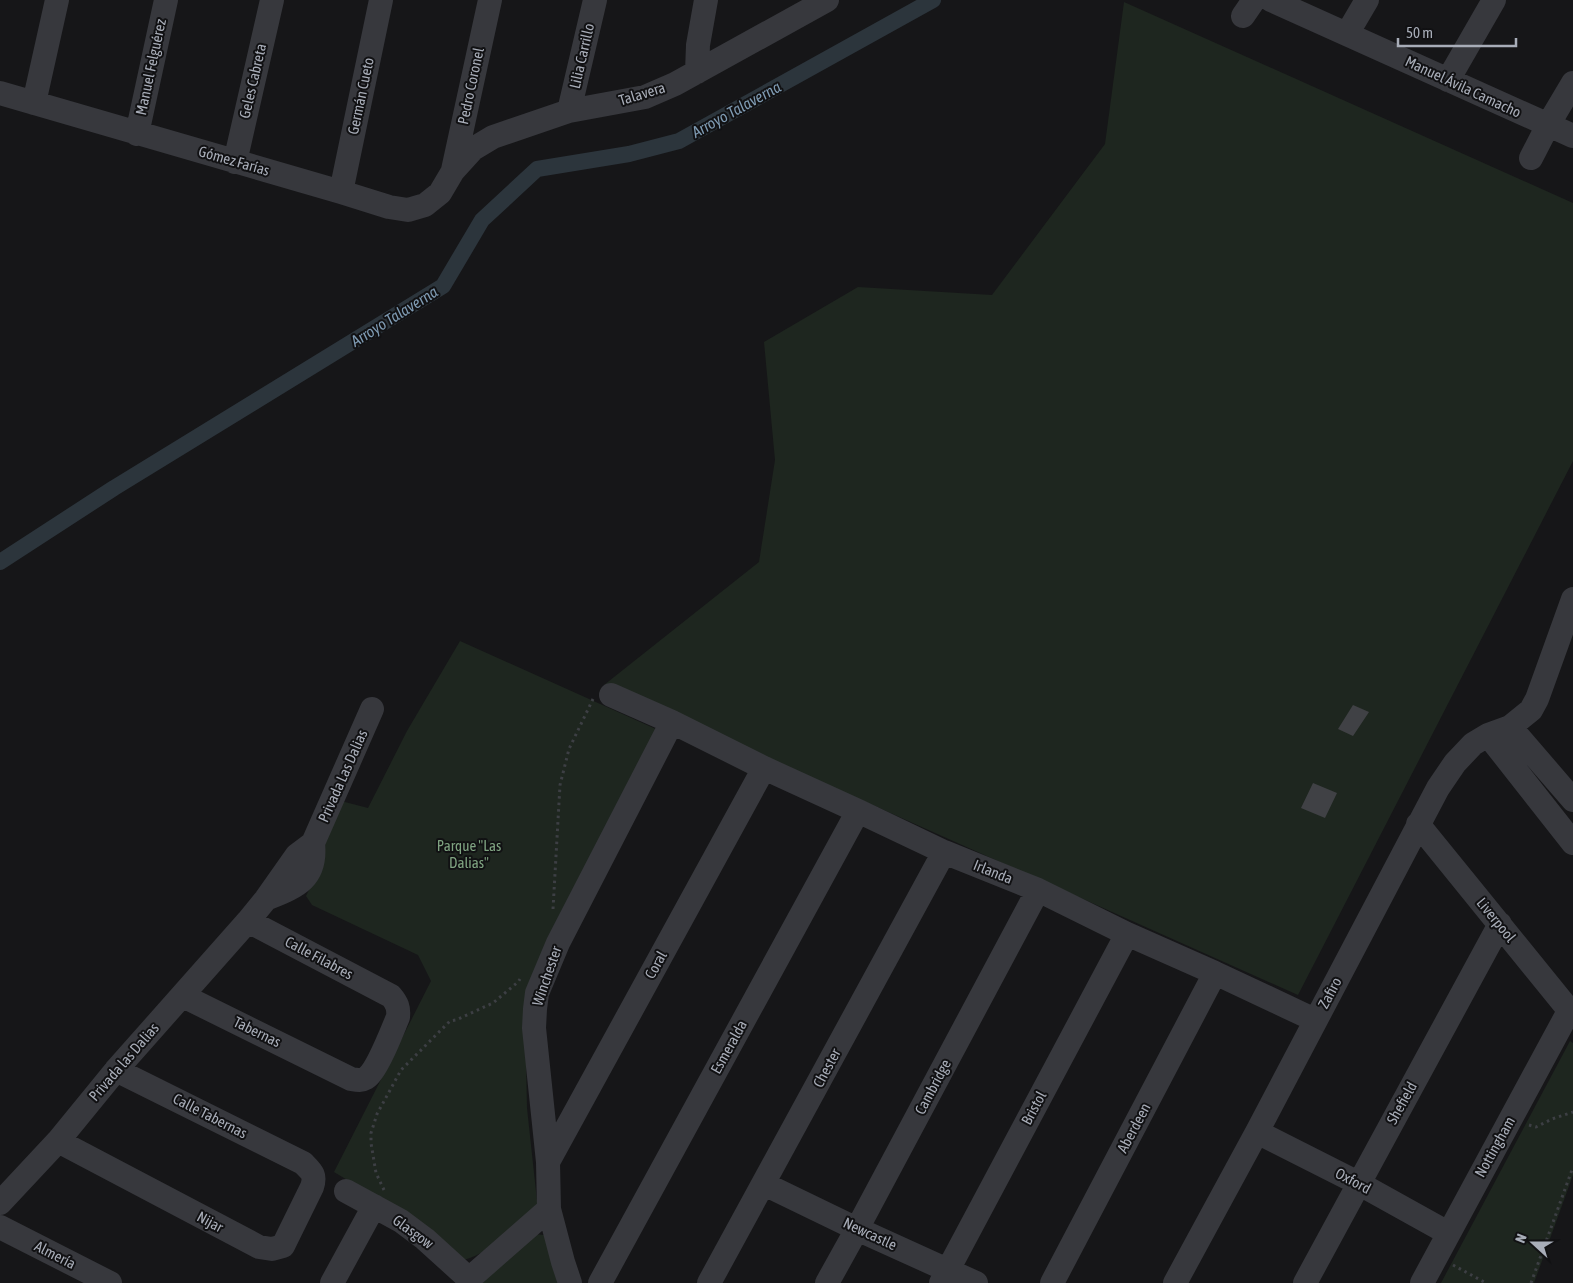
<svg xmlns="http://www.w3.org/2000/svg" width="1573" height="1283" font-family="'Asap Condensed',sans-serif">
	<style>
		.green { fill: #1e261f }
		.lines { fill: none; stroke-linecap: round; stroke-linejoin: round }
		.canal { stroke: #2c353c; stroke-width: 16 }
		.building { fill: #404145 }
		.path { stroke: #3d3f44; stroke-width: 3; stroke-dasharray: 2.5 4; stroke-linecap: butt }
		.minor { stroke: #37383d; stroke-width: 24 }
		.labels { text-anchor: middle; stroke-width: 4; stroke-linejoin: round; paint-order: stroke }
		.street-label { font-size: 15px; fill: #a8adb8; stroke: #111113 }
		.park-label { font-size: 15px; fill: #7fa381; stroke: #111113 }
		.water-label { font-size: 16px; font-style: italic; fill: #7f9bb3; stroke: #111113 }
	</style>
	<rect width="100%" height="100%" fill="#161618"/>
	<path class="green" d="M1124,2l449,201v258l-275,534 -694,-310 155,-123 16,-102 -11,-118 94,-55 134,8 113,-151z
		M460,641l198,89 -133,283 2,95 11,102c-22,18 -47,43 -75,50l-39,-34 -90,-54 97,-191 -13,-26 -106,-50 -6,-9 14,-28 3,-27 18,-40 27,7 39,-77z
		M1570,1041l3,2v132l-39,108h-93z
		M534,1234l10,1 15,48h-79z"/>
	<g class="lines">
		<path class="canal" d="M0,562l114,-74 329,-202 39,-66 55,-51 92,-15 50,-13 254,-141"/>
	</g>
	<path class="building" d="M1353,705l16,7 -16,24 -15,-7z
		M1313,783l24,10 -12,25 -24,-10z"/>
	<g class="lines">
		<path class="path" d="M553,909l7,-124 9,-36 24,-50
			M1529,1125l7,2 16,-8 21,-7
			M384,1190l-8,-17 -5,-30v-10l6,-19 24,-44 49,-49 6,-1 37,-17 25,-21 2,-3
			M1453,1265l33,18
			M1531,1283l42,-116"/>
		<path class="minor" d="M1271,0l302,136
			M1243,16l11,-16
			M1347,34l20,-34
			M697,72l1,-27 8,-45
			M1448,80l46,-80
			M0,93l341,99 48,15 19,3 17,-5 15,-12 13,-22 20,-22 20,-12 76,-26 76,-14 30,-13 152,-84
			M34,103l23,-103
			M569,111l26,-111
			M137,134l29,-134
			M1531,158l17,-33 25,-42
			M235,162l37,-162
			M453,170l37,-170
			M341,192l40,-192
			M611,695l61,27 92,46 94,43 86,41 94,38 89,44 88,39 100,47
			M1510,727l63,73
			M1488,735l85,108
			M1418,824l155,191
			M266,899c29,-12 51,-19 47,-56
			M183,996l168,83c6,1 10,2 15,-1 11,-7 26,-47 32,-61 1,-9 -1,-14 -7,-21l-143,-75
			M1257,1132l101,51 90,50
			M58,1141l201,106 13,2 11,-3 29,-59c4,-12 0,-15 -9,-24l-187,-93
			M548,1162l216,-394
			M764,1184l93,45 119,54
			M346,1191l55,30 24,18 44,40 2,4
			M0,1203l58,-62 58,-71 132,-149 18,-22 31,-44 16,-12 59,-134
			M0,1227l110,56
			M469,1279l80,-70
			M332,1283l42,-77
			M570,1283l-7,-21 -14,-53 -1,-47 -14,-134 1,-19 2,-16 21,-50 114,-221
			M600,1283l258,-472
			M709,1283l235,-431
			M827,1283l30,-54 181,-339
			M941,1283l186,-349
			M1052,1283l163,-310
			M1175,1283l82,-151 181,-344 17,-25 18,-19 15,-9 22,-8 21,-17 6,-11 36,-100
			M1305,1283l195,-359
			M1422,1283l147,-272"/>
	</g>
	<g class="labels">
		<g class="street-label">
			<text transform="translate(582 56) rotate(-77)" y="5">Lilia Carrillo</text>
			<text transform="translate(151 67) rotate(-78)" y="5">Manuel Felguérez</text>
			<text transform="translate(253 81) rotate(-77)" y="5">Geles Cabreta</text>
			<text transform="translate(471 86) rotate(-78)" y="5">Pedro Coronel</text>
			<text transform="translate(1463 87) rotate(25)" y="5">Manuel Ávila Camacho</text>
			<text transform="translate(642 94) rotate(-17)" y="5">Talavera</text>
			<text transform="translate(361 96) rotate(-78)" y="5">Germán Cueto</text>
			<text transform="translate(234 161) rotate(16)" y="5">Gómez Farías</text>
			<text transform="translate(343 776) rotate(-66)" y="5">Privada Las Dalias</text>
			<text transform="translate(993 872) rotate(22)" y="5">Irlanda</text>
			<text transform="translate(1496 920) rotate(51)" y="5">Liverpool</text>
			<text transform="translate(319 958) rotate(28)" y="5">Calle Filabres</text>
			<text transform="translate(656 965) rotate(-61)" y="5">Coral</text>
			<text transform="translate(547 976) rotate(-71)" y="5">Winchester</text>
			<text transform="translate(1330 993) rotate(-62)" y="5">Zafiro</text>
			<text transform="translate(257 1032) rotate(26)" y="5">Tabernas</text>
			<text transform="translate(729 1047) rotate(-61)" y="5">Esmeralda</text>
			<text transform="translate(124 1062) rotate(-49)" y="5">Privada las Dalias</text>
			<text transform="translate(827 1068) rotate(-62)" y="5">Chester</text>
			<text transform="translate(933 1087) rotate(-62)" y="5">Cambridge</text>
			<text transform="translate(1402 1103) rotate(-61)" y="5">Shefield</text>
			<text transform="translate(1034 1108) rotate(-62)" y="5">Bristol</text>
			<text transform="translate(210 1116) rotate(27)" y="5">Calle Tabernas</text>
			<text transform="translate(1134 1128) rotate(-62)" y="5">Aberdeen</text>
			<text transform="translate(1495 1147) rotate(-61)" y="5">Nottingham</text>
			<text transform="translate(1353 1181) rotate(28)" y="5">Oxford</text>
			<text transform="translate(210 1222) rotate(28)" y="5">Nijar</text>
			<text transform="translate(413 1232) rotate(36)" y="5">Glasgow</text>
			<text transform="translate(870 1234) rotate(25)" y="5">Newcastle</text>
			<text transform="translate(55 1255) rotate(27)" y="5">Almería</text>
		</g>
		<g class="park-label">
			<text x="469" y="851">Parque "Las<tspan x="469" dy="17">Dalias"</tspan></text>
		</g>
		<g class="water-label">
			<text transform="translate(736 109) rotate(-29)" y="6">Arroyo Talaverna</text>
			<text transform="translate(394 316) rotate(-32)" y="6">Arroyo Talaverna</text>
		</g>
	</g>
	<g transform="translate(1533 1243) rotate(291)" stroke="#111113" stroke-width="4" paint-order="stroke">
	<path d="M0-4L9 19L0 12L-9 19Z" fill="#a8adb8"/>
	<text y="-8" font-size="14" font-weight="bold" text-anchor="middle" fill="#a8adb8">N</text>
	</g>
	<path d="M1398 38v8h118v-8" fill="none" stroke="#a8adb8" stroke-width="2.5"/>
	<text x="1406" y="38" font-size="15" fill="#a8adb8" stroke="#111113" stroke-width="4" paint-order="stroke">50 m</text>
</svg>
